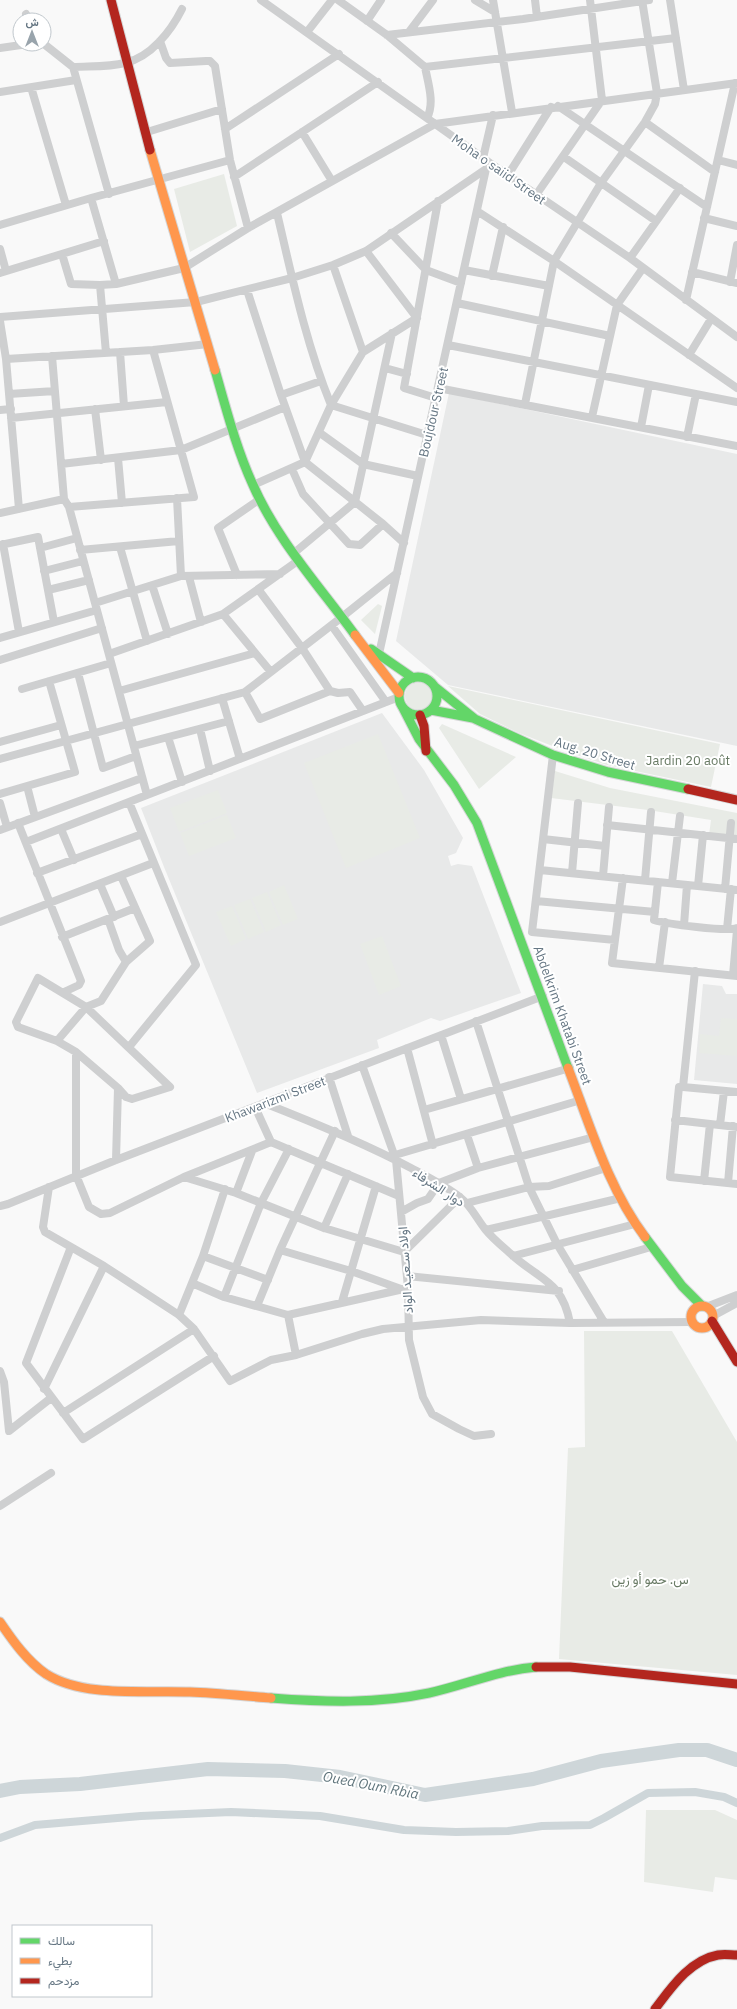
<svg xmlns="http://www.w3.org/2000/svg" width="737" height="2009" font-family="'IBM Plex Sans',Vazirmatn,sans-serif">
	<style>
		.built { fill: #e8e9e9 }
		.green { fill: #e8ebe6 }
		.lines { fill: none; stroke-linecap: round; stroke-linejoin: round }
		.canal { stroke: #ced6d9; stroke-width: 8 }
		.river { stroke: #ced6d9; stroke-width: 14 }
		.fast-casing { stroke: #d5d6d7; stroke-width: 11 }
		.slow-casing { stroke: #d5d6d7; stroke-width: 11 }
		.jam-casing { stroke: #d5d6d7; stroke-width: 11 }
		.street { stroke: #cecfd0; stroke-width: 8 }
		.fast { stroke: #63d668; stroke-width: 9 }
		.slow { stroke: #ff974d; stroke-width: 9 }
		.jam { stroke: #b3261e; stroke-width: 9 }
		.labels { text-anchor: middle; stroke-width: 4; stroke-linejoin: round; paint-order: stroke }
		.street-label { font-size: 13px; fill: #657683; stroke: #fff }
		.park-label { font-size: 13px; fill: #687a64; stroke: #fff }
		.water-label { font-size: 14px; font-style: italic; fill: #60757c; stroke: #fff }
	</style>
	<rect width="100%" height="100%" fill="#f9f9f9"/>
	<path class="built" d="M449,393l288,61v292l-289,-61 -52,-44z
		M382,713l42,57 39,68 -7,15 -8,3 3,10 7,-2 14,2 49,127 -81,28 -9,-3 -54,22 2,8 -122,45 -93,-226 -23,-59z
		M703,984l19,2 4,8h11v90l-43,-4z"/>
	<path class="green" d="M224,174l13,52 -47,26 -16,-63z
		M378,604l4,2 -7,28 -14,-14z
		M405 696a14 14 0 1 1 28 0a14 14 0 1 1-28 0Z
		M448,686l272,58 -9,43 -104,-22 -39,-13 -49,-19 -39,-19z
		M442,724l74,33 -37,32 -40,-61z
		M378,734l42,104 -74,30 -42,-105z
		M555,771l55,17 127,25v25l-28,-3 2,-15 -63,-10 -97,-12z
		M218,790l9,23 -48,19 -9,-24z
		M227,815l9,23 -47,18 -9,-23z
		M284,885l14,34 -15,6 -14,-33z
		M267,892l14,33 -15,7 -14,-34z
		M250,899l14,33 -16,7 -14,-34z
		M232,906l14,33 -15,7 -15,-34z
		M382,936l19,50 -22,9 -19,-51z
		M721,1018l16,1v37l-38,-3 1,-19 19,2z
		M584,1331h88l65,111v233l-178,-16 9,-211 17,-1z
		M646,1810h69l22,10v60l-22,-3 -2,15 -69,-10z"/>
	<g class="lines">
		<path class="canal" d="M0,1838l35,-13 106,-9 90,-4 89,4 84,14 52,2 52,-1 34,-5 48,-1 14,-7 44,-25 47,-1 29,5 13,6"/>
		<path class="river" d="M0,1791l20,-4 60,-3 128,-15 77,2 55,6 85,18 108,-16 68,-18 78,-11h28l30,10"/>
		<defs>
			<path id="fast" d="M215,370c11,38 21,78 38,115 24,55 67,102 102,150
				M371,649l42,29
				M399 696a19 19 0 1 1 38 0a19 19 0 1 1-38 0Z
				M435,687l40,32 78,36 55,17 80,17
				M403,708l16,31 35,46 23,38 91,245
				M431,710l42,8
				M645,1237l37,49 20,20
				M271,1698c53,4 106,6 158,-5 36,-8 70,-23 107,-26"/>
			<path id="slow" d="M150,150l65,220
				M355,635l44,58
				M568,1068c22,57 40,120 77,169
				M691 1317a11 11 0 1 1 22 0a11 11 0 1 1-22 0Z
				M0,1622c13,19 27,39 46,52 38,24 100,16 144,18 27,1 54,4 81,6"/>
			<path id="jam" d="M111,0l39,150
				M420,715l4,11 2,25
				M688,789l49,11
				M712,1321l25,41
				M536,1667h34l167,17
				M655,2009c16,-21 35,-49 63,-54 6,-1 13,0 19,0"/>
		</defs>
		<use href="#fast" class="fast-casing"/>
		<use href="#slow" class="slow-casing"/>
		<use href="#jam" class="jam-casing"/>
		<path class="street" d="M261,0l229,163 140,95 107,79
			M338,0l49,35 38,32c3,16 10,36 2,51
			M475,0l20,12
			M493,0l19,112
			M535,0l2,17
			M670,0l14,90
			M26,14l3,6
			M367,21l14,-21
			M307,32l25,-32
			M409,32l24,-32
			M387,35l136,-16 126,-19
			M160,41l6,17 4,5 36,-2h4l5,5 15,94 18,68
			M44,44l29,23 36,127
			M0,48l28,-4
			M73,67c17,-1 36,0 52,-4 26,-6 46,-32 57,-54
			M425,67l251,-29
			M31,87l35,118
			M0,92l76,-12
			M558,106l149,101
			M645,122l70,50
			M225,129l114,-75
			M147,132l75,-23
			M302,132l30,49
			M564,157l92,64
			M483,158l10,-43
			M718,160l19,5
			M508,175l43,-68
			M234,177l144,-95
			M536,195l66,-95 -12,-100
			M91,198l25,86
			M477,211l77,50 183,127
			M277,213c15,64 29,131 54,192l96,30
			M704,218l33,8
			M0,225l91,-27 139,-38
			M391,233l35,37 35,13
			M0,249l6,22
			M62,254l9,30 29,1 6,68
			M630,258l50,-70
			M333,265l30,87
			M464,270l85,16
			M692,272l45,11
			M0,273l104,-32
			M492,276l11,-49
			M730,282l7,-37
			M100,285l16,-1 68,-16 64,-40 187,-104 302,-41
			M247,290l34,105 24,67 78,62 21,19
			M686,300l49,-217
			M457,303l153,33
			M0,317l196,-15 96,-24 41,-13 33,-14 120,-82 4,-6
			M0,321l6,38 13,150
			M448,345l289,57
			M120,352l4,54
			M689,355l22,-36
			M52,356l12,143 5,8 78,288
			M6,359l147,-9 55,-6
			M385,368l22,6
			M438,388l299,58
			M9,394l46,-3
			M281,395l40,-14
			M436,398l-32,-10 34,-187
			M525,404l29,-143 47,-78 44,-61 10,-18 2,-11 -15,-93
			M95,409l6,51
			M0,410l11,-1
			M592,417l25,-112 26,-37
			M11,418l156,-16
			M641,427l8,-42
			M320,433l43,31 55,12
			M687,437l9,-43
			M118,458l4,45
			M61,464l120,-14 104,-43
			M292,469l11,25 46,50 11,1 23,-21
			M253,485l52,-23 26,-57 32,-53 54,-34 -51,-67
			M177,498l4,78
			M69,507l125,-10 -41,-147
			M0,513l64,-14
			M3,544l16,88
			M0,545l38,-8 16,85
			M120,547l27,94
			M40,548l37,-10
			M80,550l99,-9
			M294,553l61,-51 37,-169
			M44,571l39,-10
			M237,575l-19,-47 42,-29
			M189,577l12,45
			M152,585l16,49
			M258,589l44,59 28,43 8,2 12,-1 13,19
			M48,590l41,-10
			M95,603l86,-27 99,-2
			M223,614l48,58
			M332,626l54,76
			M0,638l97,-28
			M109,654l114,-40 76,-54
			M379,654l107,-485
			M0,660l102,-32
			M78,673l25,95 33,-12
			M22,689l89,-26
			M119,691l136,-38
			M245,692l15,27 70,-28
			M222,698l18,61
			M200,729l10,42
			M168,737l14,45
			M0,742l61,-17
			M134,746l95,-25
			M553,755l-21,177 83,8
			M0,759l245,-67 97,-75 55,-44
			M27,786l8,31
			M0,794l75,-22 -26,-91
			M0,803l7,24
			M18,823l63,158 -2,4 -15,7
			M607,825l130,14
			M61,829l13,31
			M0,830l142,-52
			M543,839l62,7
			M26,842l373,-145
			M540,870l197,20
			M37,873l105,-39
			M572,873l6,-70
			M121,876l29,65 -24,21
			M603,876l6,-69
			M623,878l-11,85 125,13
			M645,880l6,-68
			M658,882l-4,38c13,4 73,12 83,8
			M672,883l8,-67
			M100,884l14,33
			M698,886l5,-51
			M725,889l6,-66
			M536,901l119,11
			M0,922l153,-59
			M684,925l3,-40
			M727,929l4,-40
			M62,937l73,-29
			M659,968l6,-46
			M695,971l-12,116h-4l-9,90 67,7
			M733,975l4,-45
			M476,1021l53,166 28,57 47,78
			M441,1035l20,64
			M57,1041l-39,-14 -2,-5 22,-44 48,29 15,-6 25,-39 -7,-12 -11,-31
			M129,1047l67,-82 -67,-163
			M407,1048l26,97
			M76,1052l-19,-11 29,-34 84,80 -38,12 -6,-2 -8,-9
			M362,1065l34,95 12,128 1,52 14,57 9,17 27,15 15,7 17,-2
			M329,1077l19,59
			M683,1087l54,5
			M264,1103c51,20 100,40 147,65 17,9 35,18 50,30 10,8 16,21 24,31 7,9 18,18 26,25 28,26 51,26 59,69
			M255,1107l16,35 128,54
			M424,1110l146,-42
			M675,1120l62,7
			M720,1125l4,-34
			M467,1135l11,33
			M395,1155l186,-55
			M116,1160l2,-72 -42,-36v123l13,32 12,7 9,-1 74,-36 87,-35
			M184,1177l52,16 88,35 80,24 56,-55
			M704,1181l6,-57
			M728,1183l5,-57
			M49,1187l-6,40 2,5 59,34 75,49 15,14 36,52 41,-21 25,-5 66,-21 21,-5 98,-9 89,3 123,-1
			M236,1193l16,-42
			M467,1203l62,-16 20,-1 57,-18
			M0,1206l8,-2 108,-44 427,-164
			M401,1212l16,-9 11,-4 11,-16 39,-15 116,-31
			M324,1228l24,-54
			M486,1230l135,-32
			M71,1247l-45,116 57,76 131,-83
			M280,1250l71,21 50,18
			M203,1256l65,24
			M513,1256l122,-32
			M572,1270l79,-23
			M407,1276l152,15
			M192,1283l32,14 64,18 120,-27
			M224,1297l37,-94 28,-54
			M342,1302l34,-116
			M257,1306l23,-56 55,-119
			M706,1307l31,-12
			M179,1315l24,-59 22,-67
			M288,1315l8,40
			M713,1316l24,-13
			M0,1371l4,11 5,49 42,-33
			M44,1389l60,-123
			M63,1413l131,-84
			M0,1506l51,-33"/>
		<use href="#fast" class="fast"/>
		<use href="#slow" class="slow"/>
		<use href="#jam" class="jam"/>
	</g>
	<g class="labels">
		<g class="street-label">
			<text transform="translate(499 169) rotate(35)" y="5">Moha o saiid Street</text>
			<text transform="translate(433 412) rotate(-77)" y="5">Boujdour Street</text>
			<text transform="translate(595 753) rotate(17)" y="5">Aug. 20 Street</text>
			<text transform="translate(563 1015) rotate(70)" y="5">Abdelkrim Khatabi Street</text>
			<text transform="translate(275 1099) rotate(-21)" y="5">Khawarizmi Street</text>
			<text transform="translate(439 1187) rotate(33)" y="5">دوار الشرفاء</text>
			<text transform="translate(405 1270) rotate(-94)" y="5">اولاد سـعيـد الواد</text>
		</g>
		<g class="park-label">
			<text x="688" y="765">Jardin 20 août</text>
			<text x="650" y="1584">س. حمو أو زين</text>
		</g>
		<g class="water-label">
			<text transform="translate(371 1785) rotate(11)" y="5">Oued Oum Rbia</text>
		</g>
	</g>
	<rect x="12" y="1925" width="140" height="72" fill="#ffffff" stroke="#c1c8cd"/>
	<rect x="20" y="1938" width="20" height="6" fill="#63d668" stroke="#c1c8cd"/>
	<text x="48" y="1945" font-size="12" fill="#657683">سالك</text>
	<rect x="20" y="1958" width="20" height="6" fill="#ff974d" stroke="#c1c8cd"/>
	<text x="48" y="1965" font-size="12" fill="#657683">بطيء</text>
	<rect x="20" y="1978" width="20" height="6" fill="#b3261e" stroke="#c1c8cd"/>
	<text x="48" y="1985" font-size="12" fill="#657683">مزدحم</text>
	<g transform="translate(32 32)"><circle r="19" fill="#ffffff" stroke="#c1c8cd"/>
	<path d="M0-3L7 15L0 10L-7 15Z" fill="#99a4ac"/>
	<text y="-6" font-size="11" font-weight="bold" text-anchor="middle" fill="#657683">ش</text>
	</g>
</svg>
